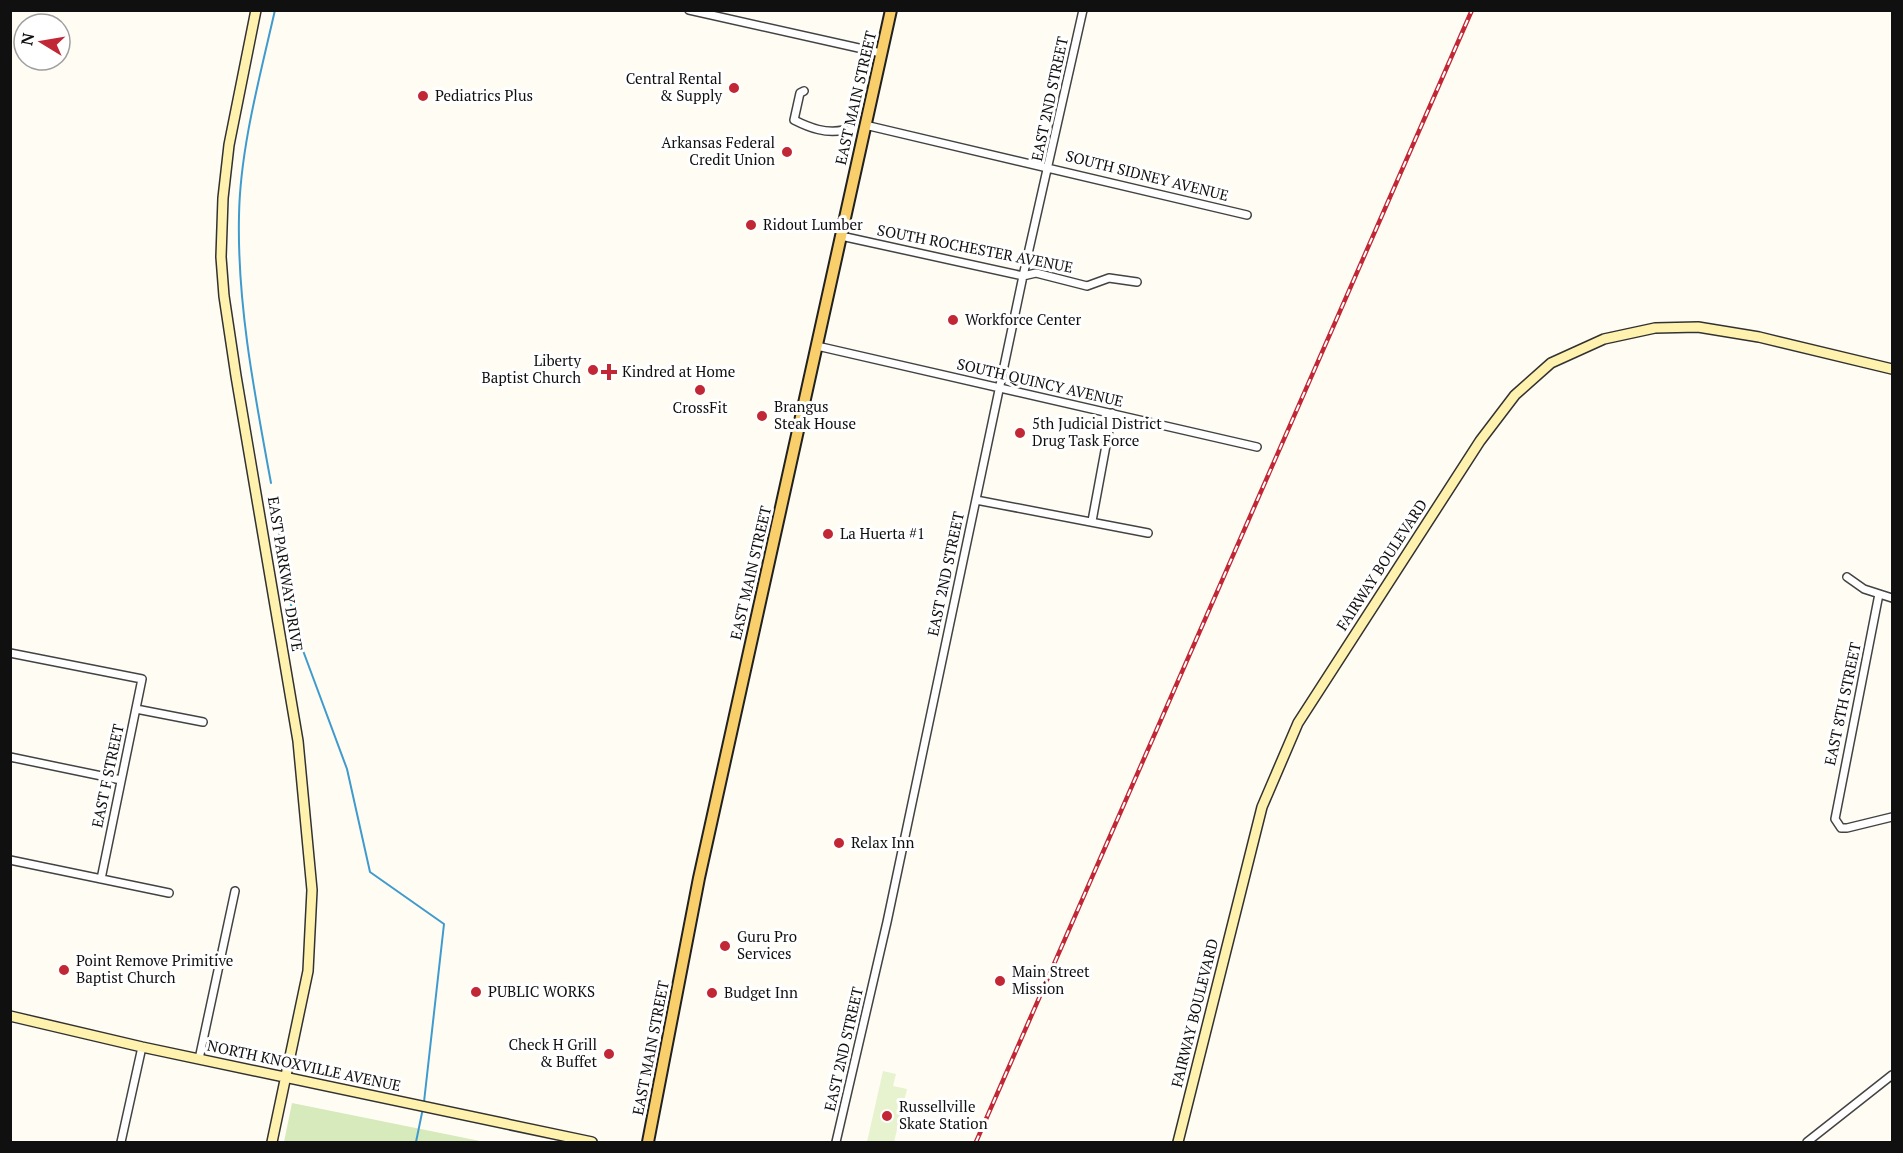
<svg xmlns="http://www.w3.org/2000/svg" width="1903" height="1153" font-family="'PT Serif',serif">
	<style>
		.green { fill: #d6eabc }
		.pitch { fill: #e7f2ce }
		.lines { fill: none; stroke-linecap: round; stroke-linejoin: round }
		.stream { stroke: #3f9bce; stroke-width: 2 }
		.street-casing { stroke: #434343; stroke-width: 10 }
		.secondary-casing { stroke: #323232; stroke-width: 12 }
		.primary-casing { stroke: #212121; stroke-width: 14 }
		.street { stroke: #fff; stroke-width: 7 }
		.secondary { stroke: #fff2af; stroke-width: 9 }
		.primary { stroke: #f8cf6a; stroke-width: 10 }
		.rail-casing { stroke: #c22735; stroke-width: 4.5 }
		.rail { stroke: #fff; stroke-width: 2; stroke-dasharray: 7; stroke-linecap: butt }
		.poi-dot { fill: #c22735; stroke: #fff; stroke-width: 2 }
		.labels { text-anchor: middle; stroke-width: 6; stroke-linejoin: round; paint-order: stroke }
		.poi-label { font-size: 15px; fill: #101010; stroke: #fff; text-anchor: start }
		.street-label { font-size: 15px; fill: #101010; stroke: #fff }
	</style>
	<rect width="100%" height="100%" fill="#fffcf4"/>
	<path class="green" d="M292,1103l193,39h-201z"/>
	<path class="pitch" d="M883,1071l13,3 -3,12 14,3 -13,53h-27z"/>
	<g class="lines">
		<path class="stream" d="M271,483c-16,-87 -34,-178 -32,-267 1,-67 21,-140 36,-206
			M274,501l21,128 52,140 23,103 74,52 -20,178
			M416,1142l7,-34"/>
		<defs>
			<path id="street" d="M689,10l192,43
				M804,91l-4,2 -6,27c16,8 32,14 50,10
				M865,125l382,90
				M841,236l182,40 13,-3 51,13 22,-8 28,4
				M817,346l440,101
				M976,500l172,33
				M1092,521l20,-108
				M1847,577l17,12 28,9
				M1879,594l-44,225 6,9h6l45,-11
				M10,653l132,26 -41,200
				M136,709l67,13
				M10,757l111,23
				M10,860l159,33
				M199,1059l36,-168
				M121,1142l21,-95
				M836,1142l51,-220 136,-646 60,-266
				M1807,1142l85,-67"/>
			<path id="secondary" d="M256,10l-27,135 -6,53 -2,59 3,39 12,80 62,365 14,149 -4,81 -36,171
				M10,1016l132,31 450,95
				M1178,1142l84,-335 36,-84 182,-282 35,-46 36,-32 53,-24 51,-11 43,-1 61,10 133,32"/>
			<path id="primary" d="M648,1142l51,-264 192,-868"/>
		</defs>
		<use href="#street" class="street-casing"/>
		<use href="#secondary" class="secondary-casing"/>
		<use href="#primary" class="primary-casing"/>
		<use href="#street" class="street"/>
		<use href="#secondary" class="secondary"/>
		<use href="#primary" class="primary"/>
		<defs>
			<path id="rail" d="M976,1142l496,-1132"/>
		</defs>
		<use href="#rail" class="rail-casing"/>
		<use href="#rail" class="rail"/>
	</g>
	<g class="poi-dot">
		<circle cx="734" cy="88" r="6"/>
		<circle cx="423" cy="96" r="6"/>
		<circle cx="787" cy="152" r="6"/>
		<circle cx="751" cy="225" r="6"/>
		<circle cx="953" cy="320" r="6"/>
		<circle cx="593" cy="370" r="6"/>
		<path d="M606 363h6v6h6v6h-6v6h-6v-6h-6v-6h6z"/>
		<circle cx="700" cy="390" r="6"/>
		<circle cx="762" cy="416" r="6"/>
		<circle cx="1020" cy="433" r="6"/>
		<circle cx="828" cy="534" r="6"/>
		<circle cx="839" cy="843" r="6"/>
		<circle cx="725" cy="946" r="6"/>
		<circle cx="64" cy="970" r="6"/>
		<circle cx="1000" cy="981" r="6"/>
		<circle cx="476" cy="992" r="6"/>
		<circle cx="712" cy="993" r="6"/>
		<circle cx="609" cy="1054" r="6"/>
		<circle cx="887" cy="1116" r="6"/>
	</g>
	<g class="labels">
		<g class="poi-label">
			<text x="722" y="84" text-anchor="end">Central Rental<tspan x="722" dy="17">&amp; Supply</tspan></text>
			<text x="435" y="101">Pediatrics Plus</text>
			<text x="775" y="148" text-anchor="end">Arkansas Federal<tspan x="775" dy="17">Credit Union</tspan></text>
			<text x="763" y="230">Ridout Lumber</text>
			<text x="965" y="325">Workforce Center</text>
			<text x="581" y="366" text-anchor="end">Liberty<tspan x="581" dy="17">Baptist Church</tspan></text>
			<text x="622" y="377">Kindred at Home</text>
			<text x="774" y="412">Brangus<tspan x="774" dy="17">Steak House</tspan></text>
			<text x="700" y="413" text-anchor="middle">CrossFit</text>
			<text x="1032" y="429">5th Judicial District<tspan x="1032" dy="17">Drug Task Force</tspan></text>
			<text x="840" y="539">La Huerta #1</text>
			<text x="851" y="848">Relax Inn</text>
			<text x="737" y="942">Guru Pro<tspan x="737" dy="17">Services</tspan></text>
			<text x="76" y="966">Point Remove Primitive<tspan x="76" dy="17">Baptist Church</tspan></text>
			<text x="1012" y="977">Main Street<tspan x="1012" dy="17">Mission</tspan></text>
			<text x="488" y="997">PUBLIC WORKS</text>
			<text x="724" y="998">Budget Inn</text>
			<text x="597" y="1050" text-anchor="end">Check H Grill<tspan x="597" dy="17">&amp; Buffet</tspan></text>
			<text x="899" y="1112">Russellville<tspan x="899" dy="17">Skate Station</tspan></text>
		</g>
		<g class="street-label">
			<text transform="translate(856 98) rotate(-77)" y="5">EAST MAIN STREET</text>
			<text transform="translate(1050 99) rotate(-78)" y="5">EAST 2ND STREET</text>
			<text transform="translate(1147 176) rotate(14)" y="5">SOUTH SIDNEY AVENUE</text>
			<text transform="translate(975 249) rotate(11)" y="5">SOUTH ROCHESTER AVENUE</text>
			<text transform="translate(1040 383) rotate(13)" y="5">SOUTH QUINCY AVENUE</text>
			<text transform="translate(1382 565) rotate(-57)" y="5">FAIRWAY BOULEVARD</text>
			<text transform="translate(751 573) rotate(-77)" y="5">EAST MAIN STREET</text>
			<text transform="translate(285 574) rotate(81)" y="5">EAST PARKWAY DRIVE</text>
			<text transform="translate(946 574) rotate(-78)" y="5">EAST 2ND STREET</text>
			<text transform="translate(1843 704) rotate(-78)" y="5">EAST 8TH STREET</text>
			<text transform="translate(108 776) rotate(-78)" y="5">EAST F STREET</text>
			<text transform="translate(1195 1013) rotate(-76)" y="5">FAIRWAY BOULEVARD</text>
			<text transform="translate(651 1048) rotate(-79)" y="5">EAST MAIN STREET</text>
			<text transform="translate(844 1049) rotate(-77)" y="5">EAST 2ND STREET</text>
			<text transform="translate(304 1066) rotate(12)" y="5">NORTH KNOXVILLE AVENUE</text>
		</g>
	</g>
	<rect width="1903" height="1153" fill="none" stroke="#101010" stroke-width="24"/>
	<g transform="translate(42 42) rotate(281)"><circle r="28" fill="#ffffff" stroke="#9f9f9f" stroke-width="1.5"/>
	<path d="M0-4.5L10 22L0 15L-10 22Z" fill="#c22735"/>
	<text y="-9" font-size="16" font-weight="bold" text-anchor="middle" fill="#101010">N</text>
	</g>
</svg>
